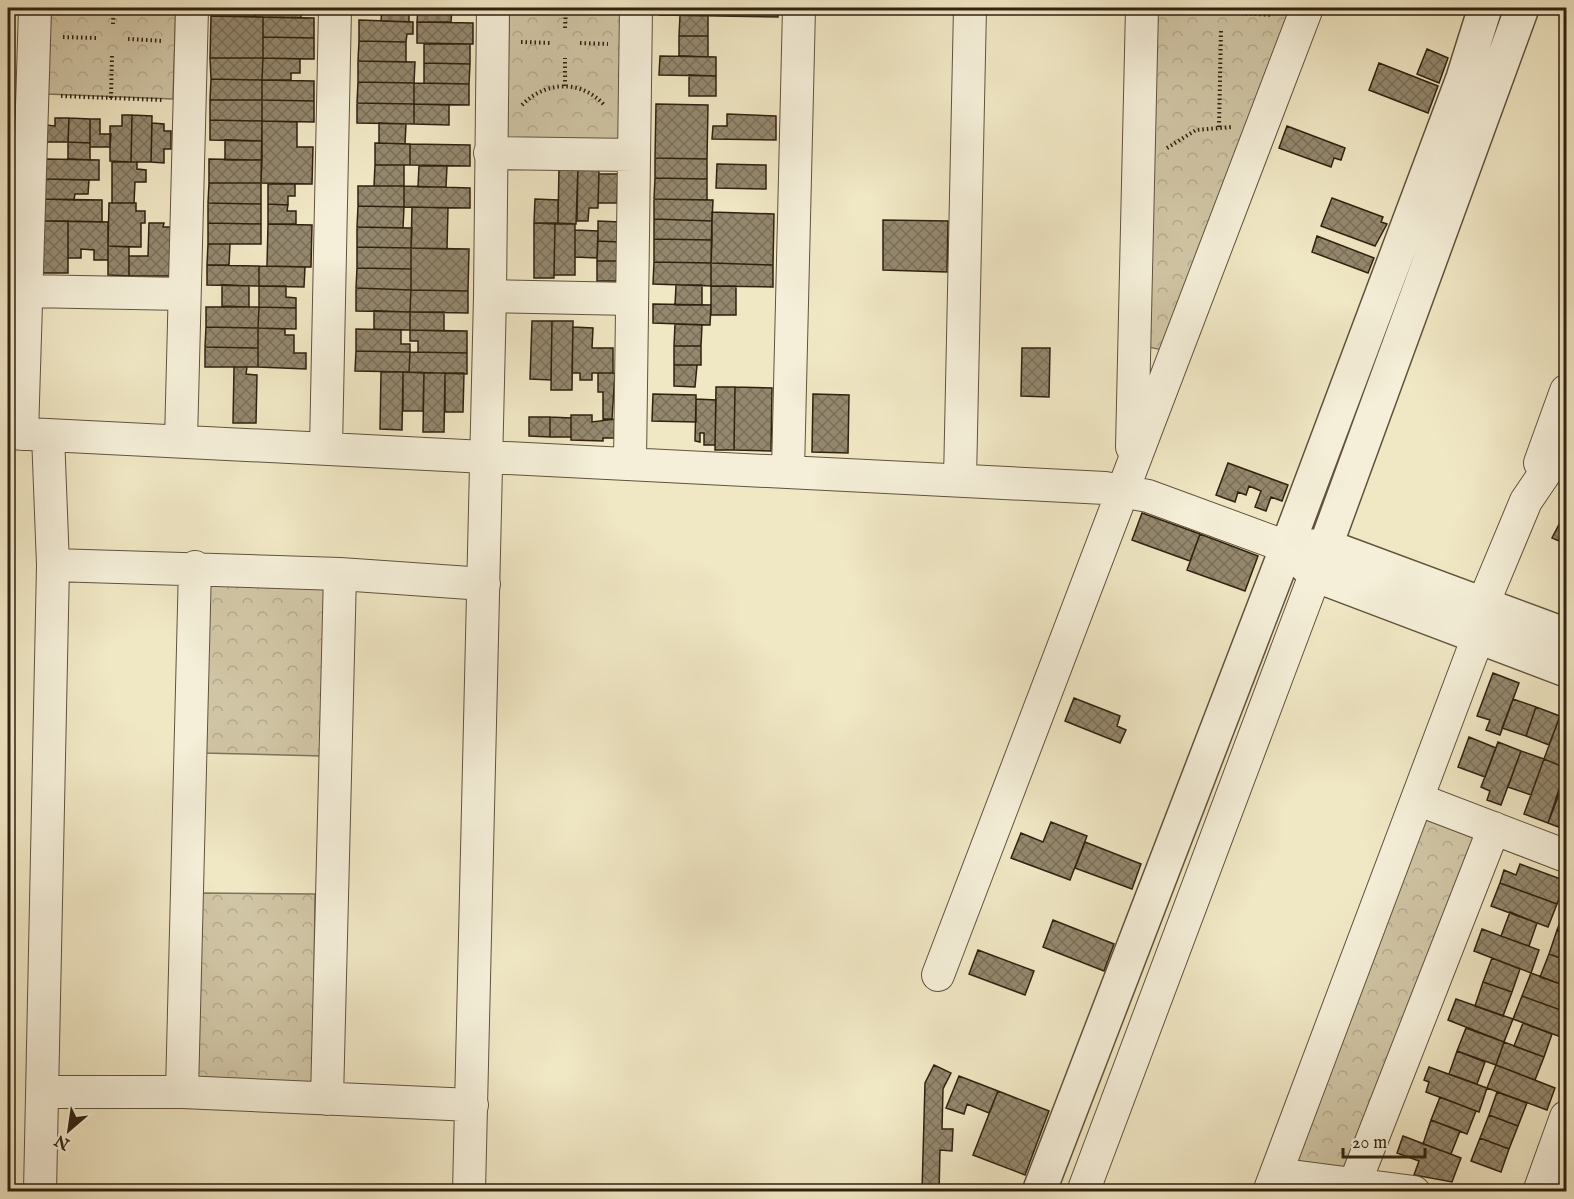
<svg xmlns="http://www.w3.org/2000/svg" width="1574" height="1199" font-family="'IM FELL English',serif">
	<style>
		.park { fill: url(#park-crowns); stroke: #80735a; stroke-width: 1.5 }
		.building { fill: url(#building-cross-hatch); stroke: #312110; stroke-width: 1.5 }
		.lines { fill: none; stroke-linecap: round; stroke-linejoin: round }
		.minor-casing { stroke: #61523d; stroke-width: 34 }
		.tertiary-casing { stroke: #61523d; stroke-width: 36 }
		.path { stroke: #312110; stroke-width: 4; stroke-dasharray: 1.5 3; stroke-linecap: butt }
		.minor { stroke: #f5efd9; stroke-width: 32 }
		.tertiary { stroke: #f5efd9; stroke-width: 33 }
	</style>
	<defs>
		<pattern id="park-crowns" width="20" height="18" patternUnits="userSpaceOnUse" patternTransform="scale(1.5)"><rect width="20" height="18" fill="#d0c5a5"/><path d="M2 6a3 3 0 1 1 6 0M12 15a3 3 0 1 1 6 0" fill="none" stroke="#b3a98d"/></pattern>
		<pattern id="building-cross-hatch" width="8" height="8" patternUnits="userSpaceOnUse" patternTransform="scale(1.5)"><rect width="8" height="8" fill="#94886e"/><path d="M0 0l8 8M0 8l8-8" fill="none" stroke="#796f59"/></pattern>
	</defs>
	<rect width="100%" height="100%" fill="#f0e7c4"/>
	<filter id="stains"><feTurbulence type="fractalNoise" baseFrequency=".00333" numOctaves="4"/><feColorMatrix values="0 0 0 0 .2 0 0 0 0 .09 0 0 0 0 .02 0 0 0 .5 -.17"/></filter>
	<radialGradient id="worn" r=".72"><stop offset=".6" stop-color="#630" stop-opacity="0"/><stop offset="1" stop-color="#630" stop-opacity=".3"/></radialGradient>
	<path class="park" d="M51,8h125l-3,91 -125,-5z
		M509,8h113l-2,137 -113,-2z
		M1156,8h135l-128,342 -15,-3z
		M205,585l120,3 -3,168 -120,-3z
		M1425,813l57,22 -133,337 -60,-7z
		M199,893l116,1 -2,193 -122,-6z"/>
	<path class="building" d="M211,8h44v9l-44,-1z
		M255,8h46v10l-46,-1z
		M382,8h27v14l-28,-1z
		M418,8h34l-1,14h-34z
		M659,8h59v8l-59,-1z
		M718,8h60v9l-60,-1z
		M680,15l28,1v20h-29z
		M211,16l52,1v41h-53z
		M263,17l51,1v20l-51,-1z
		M359,20l54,2v12h-6l-1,8 -47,-1z
		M417,22l56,1v21l-56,-1z
		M679,36h29v21l-29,-1z
		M263,37l51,1v21l-51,-1z
		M359,41l47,1v20l-48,-1z
		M424,44h46v20l-46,-1z
		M1427,49l21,9 -9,25 -22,-9z
		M660,56l56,1v19l-57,-1z
		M210,58h53l-1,22 -51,-1z
		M263,58l37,1v14h-9v7h-29z
		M358,61l57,1 -1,21 -56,-1z
		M424,63l46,1 -1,20 -45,-1z
		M1379,63l59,23 -10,27 -59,-23z
		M689,75l27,1v20h-27z
		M211,79l51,1v20h-52z
		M262,80l52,1v20l-52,-1z
		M358,82l56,1v21l-57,-1z
		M414,83l55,1v21l-55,-1z
		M210,100h52v21l-52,-1z
		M262,100l52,1v21l-52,-1z
		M357,103l57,1v20l-57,-1z
		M414,104l35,1v20l-35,-1z
		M656,104l52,1 -1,54 -52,-1z
		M727,114l49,2v24l-64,-1 1,-13h14z
		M122,115h10l-1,47 -21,-1v-35h12z
		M132,115l20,1 -1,46h-20z
		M55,118h14l-1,24h-23l1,-17 9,1z
		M69,118l21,1v24l-22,-1z
		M90,119h10v15h11l-1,13h-20z
		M210,120l52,1v20l-52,-1z
		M262,121l35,1v25h16l-1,37 -51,-1z
		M152,123l12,1v7h7v18h-7v14l-13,-1z
		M379,123l27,1 -1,20 -26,-1z
		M1287,126l58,22 -4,12 -7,-2 -3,9 -52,-19z
		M225,140l37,1v19h-37z
		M68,142l22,1v17l-22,-1z
		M375,143l35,1v21h-35z
		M410,144l60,1v21l-60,-1z
		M655,158l52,1v20l-52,-1z
		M45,159l54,1v20l-55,-1z
		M209,159l53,1 -1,23h-52z
		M112,162h25v7l9,1v12h-11l-1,21h-22z
		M717,164l49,1v24l-50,-1z
		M375,165h29v21h-30z
		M419,166h28l-1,21h-28z
		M559,166h19l-2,58 -18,-1z
		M578,166h21l-1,42h-9l-1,13h-11z
		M599,174h19l-1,29h-19z
		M655,178l52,1v21l-53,-1z
		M44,179l45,1 -1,14h-13l-1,6 -30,-1z
		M209,183h52v21l-53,-1z
		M268,184h27v12h-7v9l-20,-1z
		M358,186h46v21l-46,-1z
		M404,186l66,2v20l-66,-1z
		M1332,198l51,19 -2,5 6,2 -12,22 -54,-20z
		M44,199l58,1v22l-58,-1z
		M535,199l23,1v23h-24z
		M654,199l59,1 -1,21 -58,-2z
		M109,203h27v8h9v12h-4v24l-33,-1z
		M208,203l53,1v20l-53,-1z
		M268,204l20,1 -1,6h9v13h-28z
		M358,206l46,1 -1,21 -46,-1z
		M412,207l36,1 -1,41 -36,-1z
		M712,212l62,2 -1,51 -62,-2z
		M654,219l58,2v19l-58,-1z
		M883,220l65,1 -1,51 -64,-2z
		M42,221h26v52h-27z
		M68,221l40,1v38h-14v-10l-13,-1v9h-13z
		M598,221l22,1 -1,20 -21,-1z
		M149,223h15l-1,4h11l-1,49h-44v-20h19z
		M208,223l53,1v20h-53z
		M534,223l21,1 -1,54h-20z
		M268,224l44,1 -1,42 -44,-1z
		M555,224h20v51h-21z
		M357,227l55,1 -1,20 -54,-1z
		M575,230l23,1 -1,27 -22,-1z
		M1317,236l57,22 -6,15 -56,-21z
		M654,239l58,1 -1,23 -57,-1z
		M598,241l21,1v19h-22z
		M208,244h22l-1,21h-22z
		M108,246l21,1v29l-21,-1z
		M357,247l54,1v21l-54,-1z
		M411,248l58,1 -1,42 -57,-1z
		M597,261h22v20h-22z
		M654,262l57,1v23l-58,-2z
		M711,263l62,2v22l-62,-1z
		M207,265l52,1v20l-52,-1z
		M259,266l46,1 -1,20 -45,-1z
		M357,268l54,1v21l-55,-2z
		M222,285l27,1v21l-27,-1z
		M676,285h26v20h-27z
		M259,286h27v11l10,1v10l-37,-1z
		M711,286h25v29h-25z
		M356,288l55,2 -1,22 -54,-1z
		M411,290l57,1v22l-58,-1z
		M653,304l58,1 -1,20 -57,-2z
		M206,307h53l-1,21 -52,-1z
		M259,307l37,1v21l-38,-1z
		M374,311l36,1v18l-36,-1z
		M410,312h34v19l-34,-1z
		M532,321h20l-1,59 -21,-1z
		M552,321h21l-1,69h-21z
		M675,324l27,1 -1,21h-27z
		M206,327l52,1v20l-53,-1z
		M573,327l20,1 -1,20h21v25h-21v7h-12v-7h-8z
		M258,328l27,1v6h9v18h12v16l-48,-2z
		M356,329l45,1v14h9v8l-54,-1z
		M410,330l57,1v22l-49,-1v-11h-8z
		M674,346h27v19h-27z
		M205,347l53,1v19h-53z
		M1022,348h28l-1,49 -28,-1z
		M356,351l54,1 -1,20 -54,-1z
		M410,352l57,1v21l-58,-2z
		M674,365h23l-2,22 -21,-1z
		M234,367h13l-1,7 11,1 -1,48h-23z
		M381,372h22l-1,58 -22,-1z
		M403,372l21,1 -1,38h-20z
		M424,373h21l-1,59h-21z
		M445,373h19l-1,39h-18z
		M598,373h17l-3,46h-9v-27h-5z
		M716,387h19l-1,63h-19z
		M735,387l37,1 -1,63 -37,-1z
		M653,394l43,1v27l-44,-1z
		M813,394l36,1 -1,58 -36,-1z
		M696,399l20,1 -1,45h-11v-12h-4v9l-5,-1z
		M571,415h21v7l23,-3 -1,19h-11v3l-32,-1z
		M529,417h21v20l-21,-1z
		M550,417l21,1v19h-21z
		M1228,463l60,22 -6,16 -11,-4 -5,14 -11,-4 6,-16 -12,-5 -3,9 -8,-3 -3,10 -19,-7z
		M1566,511v33l-14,-6z
		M1142,513l58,21 -10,27 -58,-21z
		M1200,534l58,22 -13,35 -58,-21z
		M1493,673l26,10 -19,52 -14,-5 4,-10 -13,-4z
		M1074,698l46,18 -3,10 9,4 -6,13 -55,-22z
		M1513,699l23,8 -10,29 -24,-8z
		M1566,700v68l-22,-9z
		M1536,707l24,9 -11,29 -23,-9z
		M1469,737l27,11 -11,29 -27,-10z
		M1498,742l23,9 -20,54 -14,-5 3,-9 -9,-4z
		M1521,751l23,8 -13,36 -23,-8z
		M1544,759l22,9 -18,55 -24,-9z
		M1566,776v54l-18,-7z
		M1051,822l36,14 -17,44 -59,-22 10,-25 22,9z
		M1085,842l56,22 -9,25 -57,-21z
		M1520,864l46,17 -9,23 -57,-21 4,-13 12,5z
		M1500,883l57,21 -9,23 -57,-21z
		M1566,907v27l-9,-4z
		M1510,912l27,11 -8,23 -28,-10z
		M1053,920l61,24 -10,27 -61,-24z
		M1482,929l57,21 -8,23 -57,-22z
		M1557,930l9,4v26l-17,-6z
		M978,950l56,21 -9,24 -56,-21z
		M1549,954l17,6v26l-26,-9z
		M1492,958l28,11 -8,23 -29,-10z
		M1531,973l35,13v26l-44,-16z
		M1483,982l29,10 -9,24 -28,-10z
		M1522,996l44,16v27l-53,-20z
		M1456,999l57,20 -9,23 -56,-22z
		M1523,1023l29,11 -8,23 -30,-11z
		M1466,1028l38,14 -8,23 -39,-14z
		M1504,1042l40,15 -9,23 -39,-15z
		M1457,1051l28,11 -8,22 -28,-10z
		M934,1065l17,8 -8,16 -1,40h11l-1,22 -12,-1 -1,42h-17l3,-109z
		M1496,1065l59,23 -8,22 -60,-22z
		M1429,1067l58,21 -8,24 -53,-20 3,-10 -5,-2z
		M959,1076l39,15 -9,22 -22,-9 -3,10 -18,-6z
		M998,1091l51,20 -24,64 -52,-20z
		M1497,1092l30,11 -9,23 -29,-11z
		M1440,1097l36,14 -9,23 -36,-14z
		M1489,1115l29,11 -9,23 -29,-11z
		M1431,1120l29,11 -9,23 -28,-10z
		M1403,1136l58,22 -9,24 -38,-7 5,-14 -22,-8z
		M1480,1138l29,11 -8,23 -30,-11z"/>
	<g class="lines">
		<defs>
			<path id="minor" d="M490,153l144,2
				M27,291l157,3
				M490,296l142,3
				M8,433l1097,55 43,8 139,51
				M22,434l13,-426
				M181,441l11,-433
				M1132,447l10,-439
				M326,448l9,-440
				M630,462l6,-454
				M1540,463l26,-72
				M788,471l11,-463
				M960,480l10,-472
				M53,565l287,9 144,10
				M1417,799l149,57
				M938,975l369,-967
				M42,1092h140l290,13
				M182,1092l13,-525
				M327,1099l13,-525
				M1276,1174l138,18
				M1355,1183l139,-355
				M40,1192l13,-627 -5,-130
				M469,1192l21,-896 3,-288
				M1083,1192l232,-617
				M1269,1192l209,-555 5,-33 43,-103 40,-59
				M1539,1192l27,-75"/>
			<path id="tertiary" d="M1304,546h22l240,89
				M1301,561l14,14 251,95
				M1315,575l207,-567
				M1039,1192l248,-645 176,-469 22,-70"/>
		</defs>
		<use href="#minor" class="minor-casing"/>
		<use href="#tertiary" class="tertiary-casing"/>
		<path class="path" d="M1172,11l35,2
			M1237,13l36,2
			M113,24l1,-16
			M565,28l1,-20
			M63,37l35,1
			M128,39l35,2
			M521,42l29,1
			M580,43l28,1
			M565,86v-28
			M61,96l101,4
			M111,98l1,-44
			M522,105c23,-24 60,-26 83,1
			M1219,127l2,-99
			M1167,148l29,-18 36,-3"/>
		<use href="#minor" class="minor"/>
		<use href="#tertiary" class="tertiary"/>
	</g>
	<rect width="1574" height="1199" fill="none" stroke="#f0e7c4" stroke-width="30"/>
	<rect x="9" y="9" width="1556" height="1181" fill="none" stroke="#312110" stroke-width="3"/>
	<rect x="15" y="15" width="1544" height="1169" fill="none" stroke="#312110" stroke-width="1.5"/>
	<g transform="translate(69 1130) rotate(209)" stroke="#f5efd9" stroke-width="4.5" paint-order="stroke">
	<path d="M0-4.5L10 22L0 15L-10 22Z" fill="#312110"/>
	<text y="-9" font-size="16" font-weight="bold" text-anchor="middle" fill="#312110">N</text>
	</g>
	<path d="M1343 1148v9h82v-9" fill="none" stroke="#312110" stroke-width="3"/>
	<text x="1352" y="1148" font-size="18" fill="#312110" stroke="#f5efd9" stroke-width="4.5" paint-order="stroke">20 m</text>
	<rect width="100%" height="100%" filter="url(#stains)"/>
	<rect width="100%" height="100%" fill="url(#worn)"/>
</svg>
